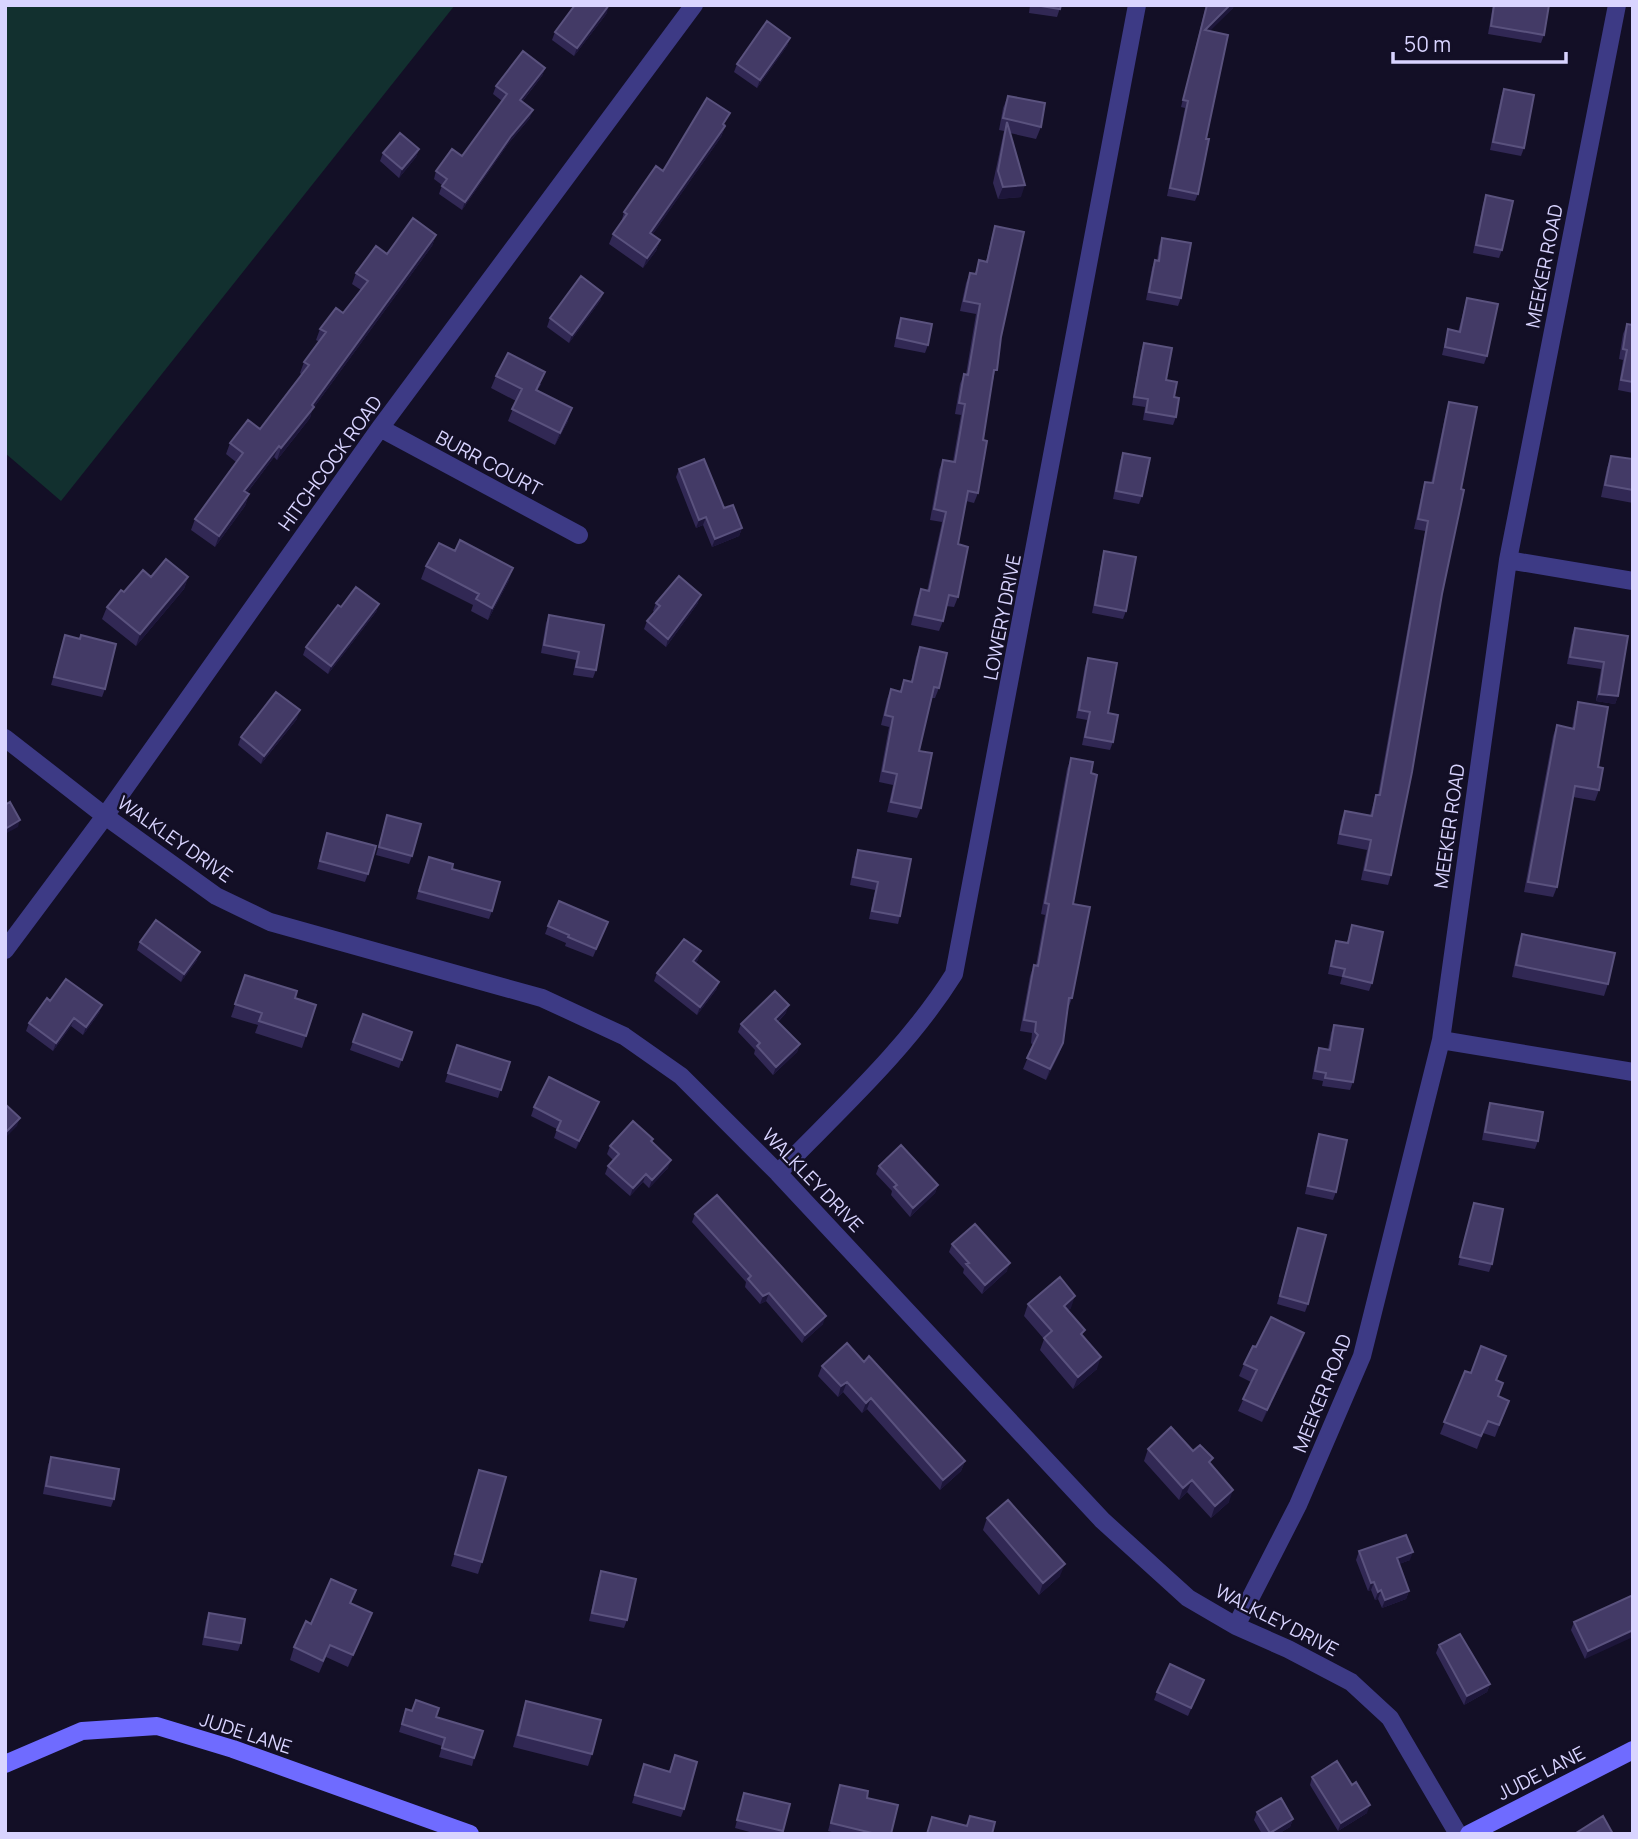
<svg xmlns="http://www.w3.org/2000/svg" width="1638" height="1839" font-family="Manrope,sans-serif">
	<style>
		.green { fill: #12302f }
		.lines { fill: none; stroke-linecap: round; stroke-linejoin: round }
		.street { stroke: #3d3a85; stroke-width: 18 }
		.secondary { stroke: #6f6bff; stroke-width: 18 }
		.wall { fill: #312854 }
		.shaded-wall { fill: #1d163a }
		.building { fill: #433a66; stroke: #5a527e; stroke-width: 2 }
		.labels { text-anchor: middle; stroke-width: 5; stroke-linejoin: round; paint-order: stroke }
		.street-label { font-size: 19px; fill: #d9d4ff; stroke: #130f26 }
	</style>
	<rect width="100%" height="100%" fill="#130f26"/>
	<path class="green" d="M5,5h450l-394,496 -56,-48z"/>
	<g class="lines">
		<path class="street" d="M380,428l199,107
			M1508,560l125,21
			M5,738l100,78 111,80 54,26 272,76 82,38 57,40 97,97 324,347 86,78 48,28 52,23 63,33 39,36 68,116
			M5,950l100,-134 275,-388 314,-423
			M1441,1040l192,32
			M778,1173c62,-64 129,-124 176,-199l183,-969
			M1236,1626l62,-121 64,-149 79,-316 67,-480 109,-555"/>
		<path class="secondary" d="M5,1764l77,-33 75,-5 76,23 237,85
			M1469,1834l164,-84"/>
	</g>
	<path class="wall" d="M1030,5h31l-4,12 -28,-4z
		M1206,5h28l-1,3 -24,23 -3,108 -8,55 -3,7 -28,-5 18,-88 -4,-1z
		M1493,5h56l-5,30 -3,8 -53,-9z
		M607,13l-33,43 -22,-16 3,-8z
		M790,38l-3,8 -30,42 -23,-16 3,-8z
		M545,68l-3,8 -20,26 8,16 -22,26 -46,66 -23,-16 3,-9 -8,-6 2,-8 26,-15 40,-55 -9,-7 3,-8z
		M1504,89l20,59 -3,8 -31,-6 11,-53z
		M1008,96l33,31 -5,12 -26,-6 11,64 -23,2 -5,-16 11,-52 -5,-1 4,-22z
		M726,124l-5,13 -69,98 8,5 -4,11 -13,17 -34,-24 4,-10 8,-11 3,-11 39,-41z
		M419,149l-3,8 -17,21 -19,-17 3,-8z
		M1486,195l16,55 -3,8 -26,-5 10,-49z
		M995,226l6,111 -8,44 -1,-1 -9,60 -5,53 -4,10 -8,-2 -8,43v53l-4,10 -8,-1 -3,15 -4,10 -28,-6 6,-26 4,-10 6,2 15,-69 -12,-2 9,-50 4,-10 10,1 8,-46 -6,-1 5,-30 4,-10h2l10,-60 -16,-3 6,-28 4,-10 5,1 4,-14 7,2 6,-26z
		M436,235l-4,11 -120,164 -2,8 -33,42 -3,-3 -27,36 2,1 -4,12 -30,41 -24,-17 4,-11 41,-57 -10,-8 4,-11 30,-14 42,-54 -2,-2 4,-11 15,-20 -3,-2 4,-11 23,-16 18,-23 -9,-6 4,-11 31,-19z
		M1162,238l19,60 -3,8 -32,-6 6,-32 3,-8 2,1 2,-15z
		M603,293l-3,8 -31,42 -22,-16 3,-9z
		M1467,298l20,58 -3,8 -42,-9 6,-26 10,3z
		M1633,317v76l-15,-3 5,-30 -4,-1 4,-25 4,-10 5,1z
		M901,318l27,27 -3,8 -31,-6 4,-21z
		M1144,343l22,37 10,37 -3,8 -30,-5 2,-13 -13,-2 9,-54z
		M496,376l45,8 -4,7 31,30 -13,24 -47,-24 8,-20 -25,-13z
		M1449,402l12,87 -70,386 -3,10 -27,-5 6,-30 -30,-6 4,-23 4,-10 25,4 6,-20h2l47,-264 -11,-2 8,-37 3,-10 6,1 15,-71z
		M1123,453l19,43 -3,8 -26,-5 7,-38z
		M1611,456l22,3v44l-32,-6 6,-29z
		M679,469l45,39 18,20 -3,8 -27,11 -9,-22 -7,3 -20,-51z
		M1104,551l22,60 -3,8 -31,-6 10,-54z
		M426,566l83,14 -21,40 -17,-9 2,-6 -52,-26z
		M151,577h37l-4,12 -48,57 -34,-27 5,-12 17,-15z
		M656,603h42l-32,44 -22,-18 3,-8 7,-9 -1,-1z
		M379,604l-3,8 -48,62 -25,-19 3,-8 35,-40z
		M549,615l47,55 -3,8 -20,-3 3,-15 -35,-7 5,-30z
		M1575,628l53,8 -10,60 -3,8 -19,-3 5,-32 -34,-5 5,-29z
		M65,635l15,4 25,50 -3,8 -51,-12z
		M920,647l19,41 -4,10h-3l-13,53 2,57 -4,10 -30,-6 6,-27 -14,-3 10,-55 -8,-2 6,-26 4,-10 9,2 4,-11 7,2 5,-25z
		M1088,658l25,84 -3,8 -28,-5 5,-25 -11,-2 9,-52z
		M1578,702l20,65 1,23 -4,11 -22,-4 -16,90 -4,10 -29,-5 29,-156 4,-11 15,3 3,-16z
		M297,719l-36,45 -23,-19 3,-8z
		M1071,758l20,15 -18,131 -1,94 -4,11 -5,34 -4,11 -13,26 -23,-11 10,-24 -2,-2 1,-10 -12,-2 10,-55 4,-11h2l9,-50 -4,-1 26,-145z
		M387,815l25,41 -3,8 -33,-9z
		M327,833l41,41 -3,8 -48,-13z
		M858,850l42,66 -2,8 -29,-5 6,-29 -25,-5 5,-27z
		M429,857l23,12 40,42 -3,8 -73,-20z
		M608,922l-15,35 -28,-11 1,-3 -21,-9 3,-8z
		M1352,925l20,58 -3,8 -29,-7 2,-7 -14,-3 5,-25 3,-8 11,2z
		M1522,934l86,50 -4,12 -92,-19 6,-31z
		M140,942l57,18 -16,22 -44,-32z
		M698,960l-3,3 24,19 -3,8 -19,25 -43,-34 3,-8z
		M245,975l61,61 -4,12 -47,-15 3,-8 -27,-8z
		M102,1005l-3,8 -16,22 -12,-9 -18,25 -27,-20 3,-8z
		M786,1013l-8,9 22,22 -3,8 -24,23 -19,-21 1,-4 -17,-18 3,-8z
		M363,1014l49,18 -13,36 -49,-18z
		M1334,1025l19,57 -3,8 -28,-4 1,-5 -11,-2 4,-23 3,-8 9,1 3,-16z
		M457,1045l53,17 -12,36 -53,-16z
		M1490,1103l48,38 -3,8 -53,-9 5,-29z
		M534,1107l62,3 -20,39 -22,-11 3,-9 -26,-13z
		M1319,1134l17,58 -3,8 -28,-6 11,-52z
		M651,1142l17,26 -19,20 -6,-6 -13,14 -25,-22 3,-8 5,-6 -6,-6 3,-8z
		M879,1166l59,19 -3,8 -25,24 -19,-22 1,-4 -16,-17z
		M1474,1203l18,61 -3,8 -31,-7z
		M695,1214l128,110 -21,19 -36,-42 -6,3 -15,-17 1,-5 -54,-60z
		M1298,1228l10,76 -3,8 -28,-8z
		M952,1244l55,27 -25,23 -19,-21 1,-4 -15,-17z
		M1028,1304l43,4 -3,2 15,26 14,33 -24,20 -33,-39 4,-11 -20,-23z
		M1304,1333l-4,12 -38,77 -24,-11 13,-29 -12,-6 5,-12 12,-17z
		M864,1362l101,99 -4,10 -21,19 -73,-81 -5,4 -19,-21 -5,5 -20,-21 4,-10z
		M1465,1371l32,9 1,16 11,5 -14,36 -12,-4 -6,16 -37,-15z
		M1148,1449l45,2 17,13 19,38 -18,16 -24,-26 -8,8 -35,-39z
		M51,1457l63,42 -3,8 -68,-13 5,-29z
		M479,1470l3,92 -4,12 -27,-8z
		M987,1518l73,58 -21,19 -56,-65z
		M1359,1551l51,9 -11,4 10,27 -3,8 -24,9 -4,-9 -3,1 -4,-10 -3,1 -12,-31z
		M601,1571l26,49 -3,8 -35,-7 9,-42z
		M1633,1595l-48,64 -14,-29 3,-8z
		M351,1603l21,10 -24,54 -22,-10 -7,16 -29,-13 4,-13 17,-23z
		M209,1613l32,30 -3,8 -36,-6 4,-24z
		M1439,1645l51,39 -3,8 -23,13 -28,-52z
		M1204,1680l-16,36 -34,-16 3,-8z
		M526,1701l66,53 -4,12 -75,-19 9,-34z
		M406,1709l68,49 -2,8 -33,-9 3,-11 -43,-14z
		M675,1755l9,54 -3,8 -49,-14 12,-39 25,7z
		M1312,1777l55,36 -29,18 -28,-46z
		M840,1785l27,13 24,36h-52l-11,-3z
		M744,1793l46,11 -8,30h-25l-22,-6z
		M1257,1812l36,7 -3,8 -12,7h-16l-8,-14z"/>
	<path class="shaded-wall" d="M609,5l-2,8 -33,43 3,-8z
		M1230,5h4l-1,3 -30,30 2,-8z
		M790,38l-3,8 -30,42 3,-8z
		M545,68l-3,8 -25,32 3,-8z
		M533,110l-3,8 -22,26 -46,66 3,-8 46,-66z
		M725,126l-4,11 -75,107 4,-11z
		M419,149l-3,8 -17,21 3,-9z
		M1025,185l-4,12 -23,2 5,-12z
		M436,235l-4,11 -120,164 -2,8 -33,42 4,-12z
		M660,240l-4,11 -13,17 4,-10z
		M603,293l-3,8 -31,42 3,-8z
		M572,408l-4,13 -13,24 5,-12z
		M279,446l-5,11 -34,45 4,-11z
		M249,494l-4,12 -30,41 4,-11z
		M706,517l-3,8 -7,3 3,-8z
		M742,528l-3,8 -27,11 3,-8z
		M513,568l-4,12 -21,40 4,-12z
		M188,577l-4,12 -48,57 4,-12z
		M701,595l-3,8 -32,44 2,-8z
		M379,604l-3,8 -48,62 3,-8z
		M1599,694l19,2 -3,8 -19,-3z
		M300,710l-3,9 -36,45 3,-8z
		M20,820l-2,7 -13,7v-5z
		M701,951l-3,9 -8,9 3,-8z
		M200,952l-3,8 -16,22 3,-8z
		M719,982l-3,8 -19,25 3,-8z
		M102,1005l-3,8 -16,22 3,-8z
		M789,1005l-3,8 -14,14 3,-8z
		M74,1018l-3,8 -18,25 3,-8z
		M1063,1043l-4,11 -13,26 4,-11z
		M800,1044l-3,8 -24,23 3,-8z
		M599,1102l-3,8 -20,39 3,-8z
		M20,1118l-3,8 -12,12v-5z
		M671,1160l-3,8 -19,20 3,-8z
		M646,1174l-3,8 -13,14 3,-8z
		M938,1185l-3,8 -25,24 3,-9z
		M1010,1263l-3,8 -25,23 3,-9z
		M769,1293l-3,8 -6,3 3,-8z
		M1075,1296l-4,12 -12,10 5,-12z
		M826,1316l-3,8 -21,19 3,-8z
		M1304,1333l-4,12 -38,77 5,-12z
		M1101,1357l-4,12 -24,20 5,-12z
		M847,1382l-4,10 -5,5 3,-11z
		M871,1398l-4,11 -5,4 4,-10z
		M965,1461l-4,10 -21,19 3,-10z
		M1192,1480l-5,12 -8,8 4,-12z
		M1233,1490l-4,12 -18,16 4,-12z
		M1413,1552l-3,8 -16,6 3,-8z
		M1065,1564l-5,12 -21,19 4,-12z
		M1374,1582l-3,8 -3,1 3,-8z
		M1381,1590l-3,9 -3,1 3,-8z
		M1409,1591l-3,8 -24,9 3,-8z
		M372,1613l-4,12 -20,42 5,-12z
		M1633,1630v7l-48,22 3,-8z
		M1490,1684l-3,8 -23,13 3,-9z
		M1370,1805l-3,8 -29,18 3,-8z
		M1293,1819l-3,8 -12,7h-9z"/>
	<path class="building" d="M575,5h34l-32,43 -22,-16z
		M1035,5h26l-1,4z
		M1207,5h23l-25,25 23,5 -22,104h3l-11,55 -28,-6 18,-87 -5,-1z
		M1494,5h55l-5,30 -53,-9z
		M767,21l23,17 -30,42 -23,-16z
		M523,51l22,17 -25,32 13,10 -22,26 -46,66 -23,-16 5,-7 -11,-8 16,-22 10,7 45,-62 -11,-8z
		M1504,89l30,6 -10,53 -31,-6z
		M1008,96l37,7 -4,24 -38,-9z
		M707,98l23,15 -7,11 2,2 -75,107 10,7 -13,18 -34,-24 14,-20 -3,-2 32,-46 7,5z
		M1007,122l18,63 -22,2 -5,-16z
		M400,133l19,16 -17,20 -19,-16z
		M1486,195l27,6 -11,49 -26,-5z
		M413,218l23,17 -124,170 2,2 -33,41 -2,-2 -35,45 5,3 -30,42 -24,-17 48,-66 -13,-10 18,-23 12,9 49,-64 -5,-3 22,-30 -6,-3 16,-21 7,5 25,-32 -12,-8 20,-27 11,8z
		M995,226l29,6 -23,105 -4,33h-3l-11,70 4,1 -9,52 -10,-2 -10,53 10,3 -10,50 -9,-2 -6,26 -28,-6 6,-26 8,2 17,-79 -12,-3 9,-49 12,2 10,-58 -6,-1 5,-29 4,1 12,-71 -16,-3 6,-28 6,1 3,-14 8,2z
		M1162,238l29,5 -10,55 -32,-6 6,-32 4,1z
		M581,276l22,17 -31,42 -22,-17z
		M1467,298l31,6 -11,52 -42,-9 3,-18 12,3z
		M901,318l31,6 -4,21 -31,-7z
		M1627,324l6,1v57l-12,-2 6,-30 -4,-1z
		M1144,343l28,5 -6,32 11,2 -3,15 5,1 -3,19 -30,-5 2,-13 -14,-2z
		M508,353l37,19 -9,18 36,18 -12,25 -48,-24 10,-20 -26,-13z
		M1449,402l28,5 -16,82 3,1 -22,104 -30,178 -21,103 -26,-5 6,-30 -31,-6 5,-23 27,5 4,-21h4l48,-274 -10,-2 7,-37 8,1z
		M1123,453l27,5 -8,38 -26,-5z
		M1611,456l22,3v31l-28,-5z
		M704,459l20,49 9,-3 9,23 -27,11 -9,-22 -7,3 -20,-51z
		M460,540l53,28 -21,40 -16,-9 3,-5 -53,-28 13,-23 16,8z
		M1104,551l32,6 -10,54 -31,-6z
		M166,559l22,18 -48,57 -33,-27 14,-17 3,2 19,-22 8,7z
		M679,576l22,19 -33,44 -21,-18 13,-15 -4,-3z
		M356,587l23,17 -48,62 -25,-19 32,-42 3,2z
		M549,615l55,10 -8,45 -20,-3 3,-15 -35,-7z
		M1575,628l53,8 -10,60 -19,-2 5,-32 -34,-5z
		M65,635l15,4 1,-4 35,9 -11,45 -51,-12z
		M920,647l27,6 -8,35 -5,-1 -15,64 13,2 -11,55 -30,-6 6,-28 -14,-3 10,-54 -8,-2 6,-26 10,3 3,-12 8,2z
		M1088,658l29,5 -9,50 10,2 -5,27 -28,-5 5,-25 -11,-2z
		M276,692l24,18 -36,46 -23,-19z
		M1578,702l30,5 -10,60 5,1 -4,22 -24,-4 -18,101 -29,-5 29,-157 17,4z
		M1071,758l22,4 -2,11 6,2 -24,129 17,3 -18,91h-3l-6,45 -13,26 -23,-11 11,-23 -3,-3 1,-10 -12,-2 10,-55 4,1 11,-62 -4,-1z
		M10,802l10,18 -15,9v-24z
		M387,815l34,9 -9,32 -33,-9z
		M327,833l49,13 -8,28 -48,-13z
		M858,850l53,9 -11,57 -28,-5 6,-29 -25,-5z
		M429,857l24,7 -1,5 48,13 -8,29 -73,-20z
		M559,901l49,21 -12,27 -28,-12 1,-2 -21,-9z
		M156,920l44,32 -16,22 -44,-32z
		M1352,925l31,7 -11,51 -29,-7 2,-7 -14,-3 5,-25 12,2z
		M1522,934l93,19 -7,31 -92,-19z
		M684,939l17,12 -8,10 26,21 -19,25 -43,-34z
		M245,975l52,16 -2,7 21,7 -10,31 -47,-15 3,-8 -27,-9z
		M66,979l36,26 -16,22 -12,-9 -18,25 -27,-20 18,-25 3,3z
		M775,991l14,14 -14,14 25,25 -24,23 -19,-21 3,-3 -19,-19z
		M363,1014l49,18 -10,28 -49,-18z
		M1334,1025l29,4 -10,53 -28,-4 1,-5 -11,-2 4,-23 11,2z
		M457,1045l53,17 -9,28 -53,-17z
		M549,1077l50,25 -20,39 -22,-11 4,-9 -27,-14z
		M1490,1103l53,9 -5,29 -53,-9z
		M5,1104l15,14 -15,15z
		M633,1121l20,18 -2,2 20,19 -19,20 -6,-6 -13,14 -25,-22 11,-12 -9,-8z
		M1319,1134l28,6 -11,52 -28,-6z
		M901,1145l37,40 -25,23 -19,-21 3,-2 -18,-19z
		M717,1195l109,121 -21,19 -36,-42 -6,3 -15,-17 3,-3 -56,-62z
		M1474,1203l29,6 -11,55 -32,-7z
		M975,1224l35,39 -25,22 -19,-21 3,-1 -17,-19z
		M1298,1228l28,7 -18,69 -28,-8z
		M1060,1277l15,19 -11,10 21,24 -4,4 20,23 -23,20 -34,-39 8,-7 -24,-27z
		M1271,1317l33,16 -37,77 -24,-11 14,-29 -13,-6 9,-18 3,1z
		M847,1343l17,19 5,-6 96,105 -22,19 -72,-82 -5,5 -19,-21 -6,4 -19,-20z
		M1481,1346l25,10 -10,24 7,3 -5,13 11,5 -10,24 -11,-4 -7,15 -37,-14 21,-51 6,2z
		M1171,1427l22,24 7,-6 13,13 -4,4 24,28 -18,16 -23,-26 -9,8 -35,-39z
		M51,1457l68,12 -5,30 -68,-13z
		M479,1470l27,7 -24,85 -27,-8z
		M1008,1500l57,64 -22,19 -56,-65z
		M1406,1535l7,17 -16,6 12,33 -24,9 -4,-10 -3,2 -4,-10 -3,1 -12,-32z
		M601,1571l35,8 -9,41 -35,-7z
		M331,1579l25,11 -6,13 22,10 -19,42 -23,-10 -7,16 -29,-14 12,-26 5,3z
		M1633,1595v35l-45,21 -14,-29z
		M209,1613l36,6 -4,24 -36,-6z
		M1460,1634l30,50 -23,12 -28,-51z
		M1170,1664l34,16 -13,28 -34,-16z
		M416,1700l23,8 -3,9 47,14 -9,27 -32,-10 3,-10 -43,-14 4,-15 6,2z
		M526,1701l75,19 -9,34 -74,-19z
		M675,1755l22,7 -13,47 -49,-14 9,-31 26,8z
		M1337,1761l15,24 4,-3 14,23 -29,18 -29,-46z
		M840,1785l28,6 -1,7 31,7 -7,29h-15l-45,-11z
		M744,1793l46,11 -7,27 -46,-11z
		M1281,1798l12,21 -23,14 -13,-21z
		M970,1816l25,6 -3,12h-65l5,-17 35,9z
		M1603,1816l10,18h-37v-1z"/>
	<g class="labels">
		<g class="street-label">
			<text transform="translate(1544 266) rotate(-79)" y="7">MEEKER ROAD</text>
			<text transform="translate(330 463) rotate(-54)" y="7">HITCHCOCK ROAD</text>
			<text transform="translate(489 463) rotate(28)" y="7">BURR COURT</text>
			<text transform="translate(1002 617) rotate(-79)" y="7">LOWERY DRIVE</text>
			<text transform="translate(1449 826) rotate(-82)" y="7">MEEKER ROAD</text>
			<text transform="translate(175 839) rotate(35)" y="7">WALKLEY DRIVE</text>
			<text transform="translate(813 1180) rotate(46)" y="7">WALKLEY DRIVE</text>
			<text transform="translate(1322 1393) rotate(-68)" y="7">MEEKER ROAD</text>
			<text transform="translate(1277 1620) rotate(27)" y="7">WALKLEY DRIVE</text>
			<text transform="translate(246 1733) rotate(18)" y="7">JUDE LANE</text>
			<text transform="translate(1541 1773) rotate(-27)" y="7">JUDE LANE</text>
		</g>
	</g>
	<rect width="1638" height="1839" fill="none" stroke="#d9d4ff" stroke-width="14"/>
	<path d="M1393 52v10h173v-10" fill="none" stroke="#d9d4ff" stroke-width="3.5"/>
	<text x="1404" y="52" font-size="21" fill="#d9d4ff" stroke="#130f26" stroke-width="5" paint-order="stroke">50 m</text>
</svg>
